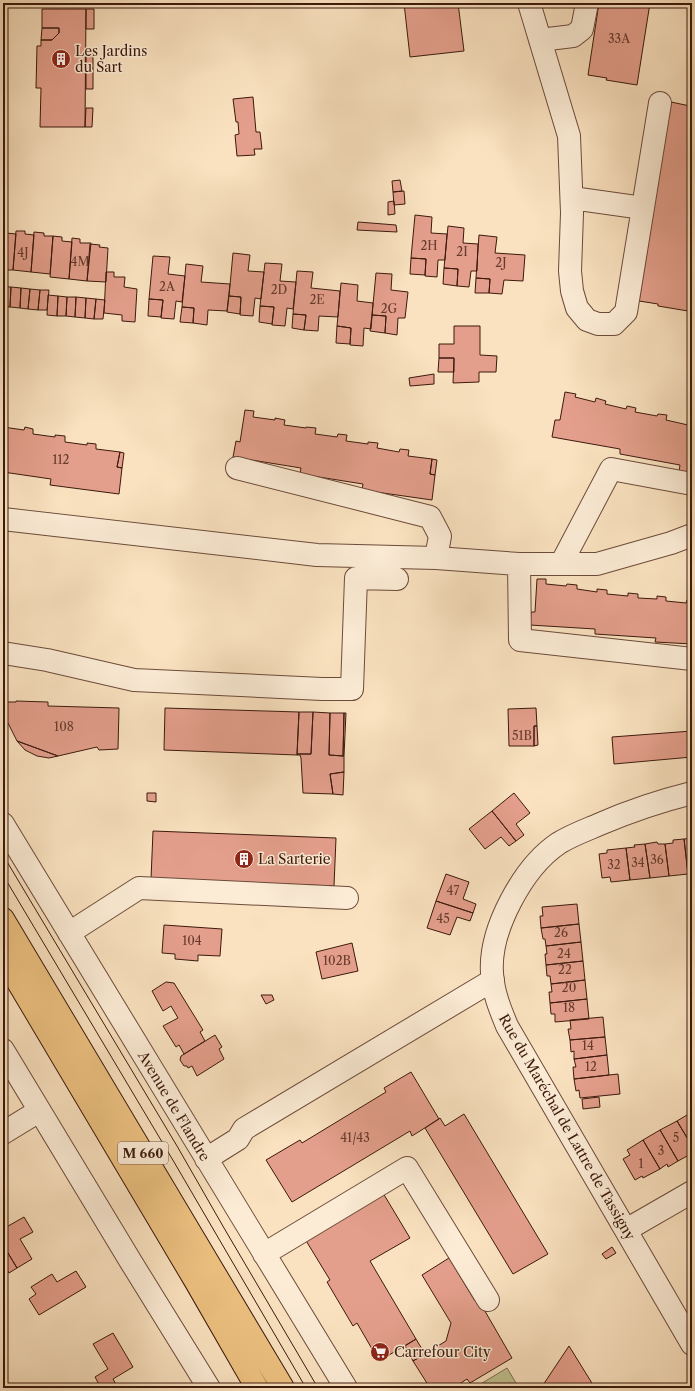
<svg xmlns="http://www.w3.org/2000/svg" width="695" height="1391" font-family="'Libre Caslon Text',serif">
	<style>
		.green { fill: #c1c290; stroke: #7e6e4e }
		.building { fill: #e49f8c; stroke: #3c190c }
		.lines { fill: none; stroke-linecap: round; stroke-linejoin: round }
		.minor-casing { stroke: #6c4b39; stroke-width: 24 }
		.major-casing { stroke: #3c190c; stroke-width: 24 }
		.minor { stroke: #fcecd6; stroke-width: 22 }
		.major { stroke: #edc180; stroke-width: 22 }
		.tram { stroke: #3c190c; stroke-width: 1 }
		.labels { text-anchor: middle; stroke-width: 3; stroke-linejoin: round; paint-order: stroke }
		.number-label { font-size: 12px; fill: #663a2c }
		.shield { fill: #fcecd6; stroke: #765849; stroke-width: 1 }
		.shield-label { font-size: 13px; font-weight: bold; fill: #3c190c }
		.poi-label { font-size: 14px; fill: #3c190c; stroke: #fcecd6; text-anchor: start }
		.street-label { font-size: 14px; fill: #3c190c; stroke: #fcecd6 }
	</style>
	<rect width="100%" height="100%" fill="#fae2c0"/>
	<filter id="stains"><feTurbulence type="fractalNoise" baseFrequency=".005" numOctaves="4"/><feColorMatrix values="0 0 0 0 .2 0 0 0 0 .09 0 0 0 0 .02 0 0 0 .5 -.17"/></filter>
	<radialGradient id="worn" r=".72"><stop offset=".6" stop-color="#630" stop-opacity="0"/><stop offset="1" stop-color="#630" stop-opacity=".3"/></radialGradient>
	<path class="green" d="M507,1368l12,20h-45z"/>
	<path class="building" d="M404,3h54l6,48 -54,6z
		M599,3h51l-13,82 -31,-5 1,-2 -19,-3z
		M42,9h44l-1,118h-45l1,-39h-5l1,-42h4v-6h11l7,-7v-5h-17z
		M86,9h8v20h-8z
		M42,28h17v5l-7,7h-11z
		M86,50h7v18h-7z
		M86,68h7v21h-7z
		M253,97l3,35h4l2,17h-8l1,6 -18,1 -2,-21 4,-1 -1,-12h-2l-3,-23z
		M671,102l19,4v-2h2v184l-4,23 -30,-5v-2l-19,-3z
		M86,108h7l-1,19h-7z
		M400,180l2,11 -9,1 -1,-11z
		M404,191l1,13 -11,1 -1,-13z
		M394,201l1,13 -7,1v-13z
		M415,215l17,2 -1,16 16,1 -2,26h-7l-1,17 -12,-1 1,-17 -15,-1z
		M358,222l38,3 1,7 -40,-2z
		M448,226l16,2 -1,15 15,1 -1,27h-6l-2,16 -12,-1 1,-17 -14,-1z
		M3,230h3v3l10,1 -3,36h-10z
		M16,231h9v3l9,1 -3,37 -18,-2z
		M34,232l10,1v3h9l-3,38 -19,-2z
		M479,235l18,2 -2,16 30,2 -2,26 -19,-1 -2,14 -13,-1 1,-14 -14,-1z
		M53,236l9,1v4l10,1 -3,37 -19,-2z
		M72,238l8,1v4h11l-4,38 -18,-2z
		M90,244l10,1 -1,2 9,1 -2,34 -19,-1z
		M233,253l17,2 -2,16 16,1 -3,27 -6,-1 -2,18 -13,-1 1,-18 -12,-1z
		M153,256l17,1 -2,17 17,2 -3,26 -6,-1 -2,18 -13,-1 2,-18 -14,-1z
		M411,258l15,1 -1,16 -15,-1z
		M265,263l17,1 -2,17 16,1 -3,27 -6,-1 -2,18 -13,-1 2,-18 -14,-1z
		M186,264l17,2 -2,16 29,2 -3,27 -19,-1 -1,15 -14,-2 1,-15 -12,-1z
		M444,268l14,1 -1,17 -14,-2z
		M297,271l16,1 -2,16 29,3 -2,26 -19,-1 -1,15 -14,-1 2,-15 -13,-1z
		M106,272h8v5h11l-1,10 13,2 -2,33 -13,-1v-6l-18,-2z
		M376,273l16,1 -1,16 17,2 -3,26h-7l-1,17 -12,-2 1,-17 -14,-1z
		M476,278l14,1 -1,14h-14z
		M341,283l17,2 -1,16 16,2 -2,26 -7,-1 -1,18 -13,-1 1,-17 -14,-2z
		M3,287h8l-1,20h-7z
		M11,287l10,1 -1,20 -10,-1z
		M21,288l9,1 -2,20 -8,-1z
		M30,289l10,1 -2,20 -10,-1z
		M40,290h9l-2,20h-9z
		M48,295l10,1 -1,20 -10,-1z
		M58,296l9,1 -1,19h-9z
		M229,296l12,1 -1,17 -13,-2z
		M67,297h9l-1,20 -9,-1z
		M76,297l10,1 -1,20 -10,-1z
		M86,298l10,1 -2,20 -9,-1z
		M96,299l9,1 -2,19h-9z
		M149,299l14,1 -2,17 -13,-1z
		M260,306l14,1 -2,17 -13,-2z
		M182,307l12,1 -1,15 -13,-1z
		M293,314l13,1 -2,15 -12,-2z
		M372,315l14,1 -1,17 -15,-2z
		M337,326l14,2 -1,16 -14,-1z
		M454,326h26v29l17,1 -1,16h-17v10l-26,1 1,-25h-15v-14h15z
		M439,358h15v14h-16z
		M434,374v10l-24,2 -1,-8z
		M565,392l11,2 -1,3 20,5 1,-4 10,3 -1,3 21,5 1,-3 9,2 -1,4 22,4 1,-2 9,1 -1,5 22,5v-2l4,1v50l-13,-2 1,-7 -60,-11v-5l-68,-12 3,-17h5z
		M245,410l9,1 -1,6 22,3v-2l10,2 -1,5 22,3v-1l10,1 -1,6 22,3 1,-3 9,1 -1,6 22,3v-2l10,1 -1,5 22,4 1,-3 9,1 -1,6 24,3 -2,15 5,1 -3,25 -70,-10 1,-6 -63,-10 1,-6 -68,-11 3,-16 4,1z
		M3,427l21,3 1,-3 8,2v5l22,3v-2l10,1v6l22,3v-2l9,1v5l24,3 -3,15 5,1 -3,26 -69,-9 1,-6 -48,-7z
		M120,452l4,1 -2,15 -5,-1z
		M432,459l5,1 -2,15 -5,-1z
		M537,579h9v5l20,2 1,-2 10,1v4l20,3v-3l10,1v4l21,2v-3l10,1v4l19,1v-3l9,1v4l20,2 1,-3 5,1v43l-37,-2 1,-4 -61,-4v-5l-65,-4 1,-13h4z
		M16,701l32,1v4l71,2 -1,41 -19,1 -2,-3 -39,9 -41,-15 -14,-28v-11h13z
		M165,708l134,4 -2,43 -133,-5z
		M536,708l1,18h-3v20h-25l-1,-37z
		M299,712h14l-2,42h-14z
		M313,712l17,1 -1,42 15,1v16l-14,2 3,20 -30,-1 -2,-35 -1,-3h-3v-1h14z
		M330,713h14l-1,43 -14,-1z
		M344,713h2l-2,43h-1z
		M534,726h3l1,19 -4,1z
		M692,731v26l-78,7 -2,-27z
		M17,741l41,15 -9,2 -12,-2 -12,-6z
		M344,772l-1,23 -10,-1 -3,-20z
		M147,793h9v9l-9,-1z
		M514,793l16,20 -14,11 8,11 -8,6 -24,-30z
		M492,811l24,30 -7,5 -8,-9 -16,12 -16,-20z
		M153,831l183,7 -2,48 -183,-7z
		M692,838v35l-4,1 -4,-35z
		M684,839l4,35 -19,2 -4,-32 8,-1v-3z
		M657,842l1,2h7l4,32 -19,2 -5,-34z
		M645,844l5,34 -20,2 -4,-32 9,-1 -1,-2z
		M626,848l4,32 -19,2 -1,-5 -8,1 -3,-24 8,-1v-3z
		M446,874l23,8 -6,17 13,5 -3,9 -37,-12z
		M436,901l37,12 -3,8 -13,-4 -7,18 -23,-7z
		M577,904l2,20 -38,4 -1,-12h3l-1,-9z
		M579,924l2,18 -35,4 -1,-7h-2l-2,-11z
		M164,925l58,4 -2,27 -22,-1v6l-23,-2v-5l-13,-1z
		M581,942l2,19 -37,4 -1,-11h2l-1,-8z
		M352,943l6,28 -36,8 -6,-27z
		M583,961l2,19 -34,4 -1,-8h-3l-1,-11z
		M585,980l2,19 -37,4 -1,-11h3l-1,-8z
		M166,982l8,1 29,47 -3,2 5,9 -21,13 -5,-9 -3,2 -13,-21 15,-8 -7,-12 -8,5 -11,-20z
		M261,995h11l2,5 -8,4z
		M587,999l2,20 -34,3v-8h-4l-1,-11z
		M603,1017l2,20 -35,3 -2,-11h3l-1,-9z
		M215,1035l7,12 -3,2 5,10 -27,17 -5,-10 -4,2 -1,-2h-3l-4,-6 1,-4z
		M605,1037l2,18 -33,4v-8l-3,1 -1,-12z
		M607,1055l2,20 -35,4 -1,-12h3l-2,-8z
		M411,1072l28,47 -27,17 -2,-5 -118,71 -26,-42 34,-20 2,3 84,-51 -2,-4z
		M618,1074l2,20 -40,4 -1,-8 -3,1 -2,-12z
		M599,1097l1,10 -17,2 -1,-10z
		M692,1112v34l-15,-25z
		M464,1114l84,140 -35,20 -88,-146 15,-10 5,8z
		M677,1121l15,25v4l-4,2 1,3 -11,6 -18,-31z
		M660,1130l18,31 -10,6 -1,-3 -7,5 -17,-29z
		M643,1140l17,29 -17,9 -1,-2 -7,4 -12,-21 7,-4 -3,-5z
		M383,1193l27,45 -40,23 46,78 -37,22 -22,-38 -4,3 -26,-44 3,-2 -25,-41z
		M24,1217l9,15 -13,7 12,20 -15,9 -12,-20 -2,2v-21z
		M612,1247l4,6 -10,6 -4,-5z
		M5,1248l12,20 -8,5 -6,-10v-13z
		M449,1258l26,43 3,-2 34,59 -42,25 -3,-4 -14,9h-23l-17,-27 33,-20 5,-18 -29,-48z
		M76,1271l10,16 -47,28 -10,-16 7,-5 -5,-7 21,-13 5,8z
		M113,1333l20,34 -20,12 4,7 -16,2 -6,-11 13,-8 -15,-25z
		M416,1339l9,15 -12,7 -8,-15z
		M569,1346l26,42h-54z"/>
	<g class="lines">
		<defs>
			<path id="minor" d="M529,3l40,133 3,77 -2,58 2,20 5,17 10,12 11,4h16l12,-12 34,-209
				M540,40l33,-4 9,-7 5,-26
				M572,198l71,10
				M237,468l193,49 10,19 -4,22
				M3,519l314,36 119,3 83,6h78l74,-21 21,-8
				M519,564l1,76 172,19
				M561,564l50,-95 81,15
				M3,653l44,7 87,20 188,9h30l4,-111 41,1
				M692,793c-32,8 -62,18 -92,31 -14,6 -28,11 -41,19 -36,24 -70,87 -67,130 1,19 8,36 15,53l185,318
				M3,824l343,564
				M69,933l70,-45 208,10
				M3,1050l128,212 78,126
				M3,1133l36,-22
				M206,1159l32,-20 6,-10 249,-149
				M626,1230l66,-38
				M264,1254l143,-86 81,132"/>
			<path id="major" d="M3,919l280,469
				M3,957l193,325 61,106"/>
		</defs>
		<use href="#minor" class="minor-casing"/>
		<use href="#major" class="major-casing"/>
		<use href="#minor" class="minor"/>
		<use href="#major" class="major"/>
		<path class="tram" d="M3,855l174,291 47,82 94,160
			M3,875l171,287 132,226"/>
	</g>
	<defs>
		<symbol id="building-disc" viewBox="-11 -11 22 22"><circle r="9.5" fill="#8f2418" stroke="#fcecd6"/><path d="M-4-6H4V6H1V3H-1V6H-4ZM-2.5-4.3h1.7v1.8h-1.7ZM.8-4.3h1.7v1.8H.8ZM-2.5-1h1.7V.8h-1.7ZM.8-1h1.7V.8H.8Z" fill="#fff"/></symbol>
		<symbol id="supermarket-disc" viewBox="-11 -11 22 22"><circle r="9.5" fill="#8f2418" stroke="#fcecd6"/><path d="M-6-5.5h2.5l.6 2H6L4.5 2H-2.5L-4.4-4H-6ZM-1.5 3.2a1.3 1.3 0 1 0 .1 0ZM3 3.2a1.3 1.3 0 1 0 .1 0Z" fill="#fff"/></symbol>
	</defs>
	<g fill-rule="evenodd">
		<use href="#building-disc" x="50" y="48" width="22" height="22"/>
		<use href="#building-disc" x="233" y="848" width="22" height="22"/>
		<use href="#supermarket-disc" x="369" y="1341" width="22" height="22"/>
	</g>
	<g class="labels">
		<g class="number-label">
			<text x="619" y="43">33A</text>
			<text x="429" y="250">2H</text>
			<text x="462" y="256">2I</text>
			<text x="23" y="257">4J</text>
			<text x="80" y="266">4M</text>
			<text x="501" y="267">2J</text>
			<text x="167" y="291">2A</text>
			<text x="279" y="294">2D</text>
			<text x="317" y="304">2E</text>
			<text x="389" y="313">2G</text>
			<text x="61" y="464">112</text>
			<text x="64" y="731">108</text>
			<text x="522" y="740">51B</text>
			<text x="657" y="864">36</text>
			<text x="638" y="867">34</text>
			<text x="614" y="869">32</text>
			<text x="453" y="895">47</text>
			<text x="443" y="923">45</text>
			<text x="561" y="937">26</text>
			<text x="192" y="945">104</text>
			<text x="564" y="958">24</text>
			<text x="337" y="965">102B</text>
			<text x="565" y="974">22</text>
			<text x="569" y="992">20</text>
			<text x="569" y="1012">18</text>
			<text x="588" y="1050">14</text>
			<text x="591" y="1071">12</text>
			<text x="355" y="1142">41/43</text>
			<text x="676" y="1142">5</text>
			<text x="661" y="1155">3</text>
			<text x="641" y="1168">1</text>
		</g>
		<rect class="shield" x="118" y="1142" width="50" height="22" rx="3"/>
		<g class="shield-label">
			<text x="143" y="1158">M 660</text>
		</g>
		<g class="poi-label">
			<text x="75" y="56">Les Jardins<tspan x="75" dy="16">du Sart</tspan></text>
			<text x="258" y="864">La Sarterie</text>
			<text x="394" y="1357">Carrefour City</text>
		</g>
		<g class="street-label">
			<text transform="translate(174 1106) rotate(59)" y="5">Avenue de Flandre</text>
			<text transform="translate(567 1127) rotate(60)" y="5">Rue du Maréchal de Lattre de Tassigny</text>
		</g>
	</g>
	<rect width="695" height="1391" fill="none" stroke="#fae2c0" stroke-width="16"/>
	<rect x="4" y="4" width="687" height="1383" fill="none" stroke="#3c190c" stroke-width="2"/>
	<rect x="8" y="8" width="679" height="1375" fill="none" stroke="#3c190c"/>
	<rect width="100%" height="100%" filter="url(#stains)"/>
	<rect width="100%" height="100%" fill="url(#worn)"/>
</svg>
